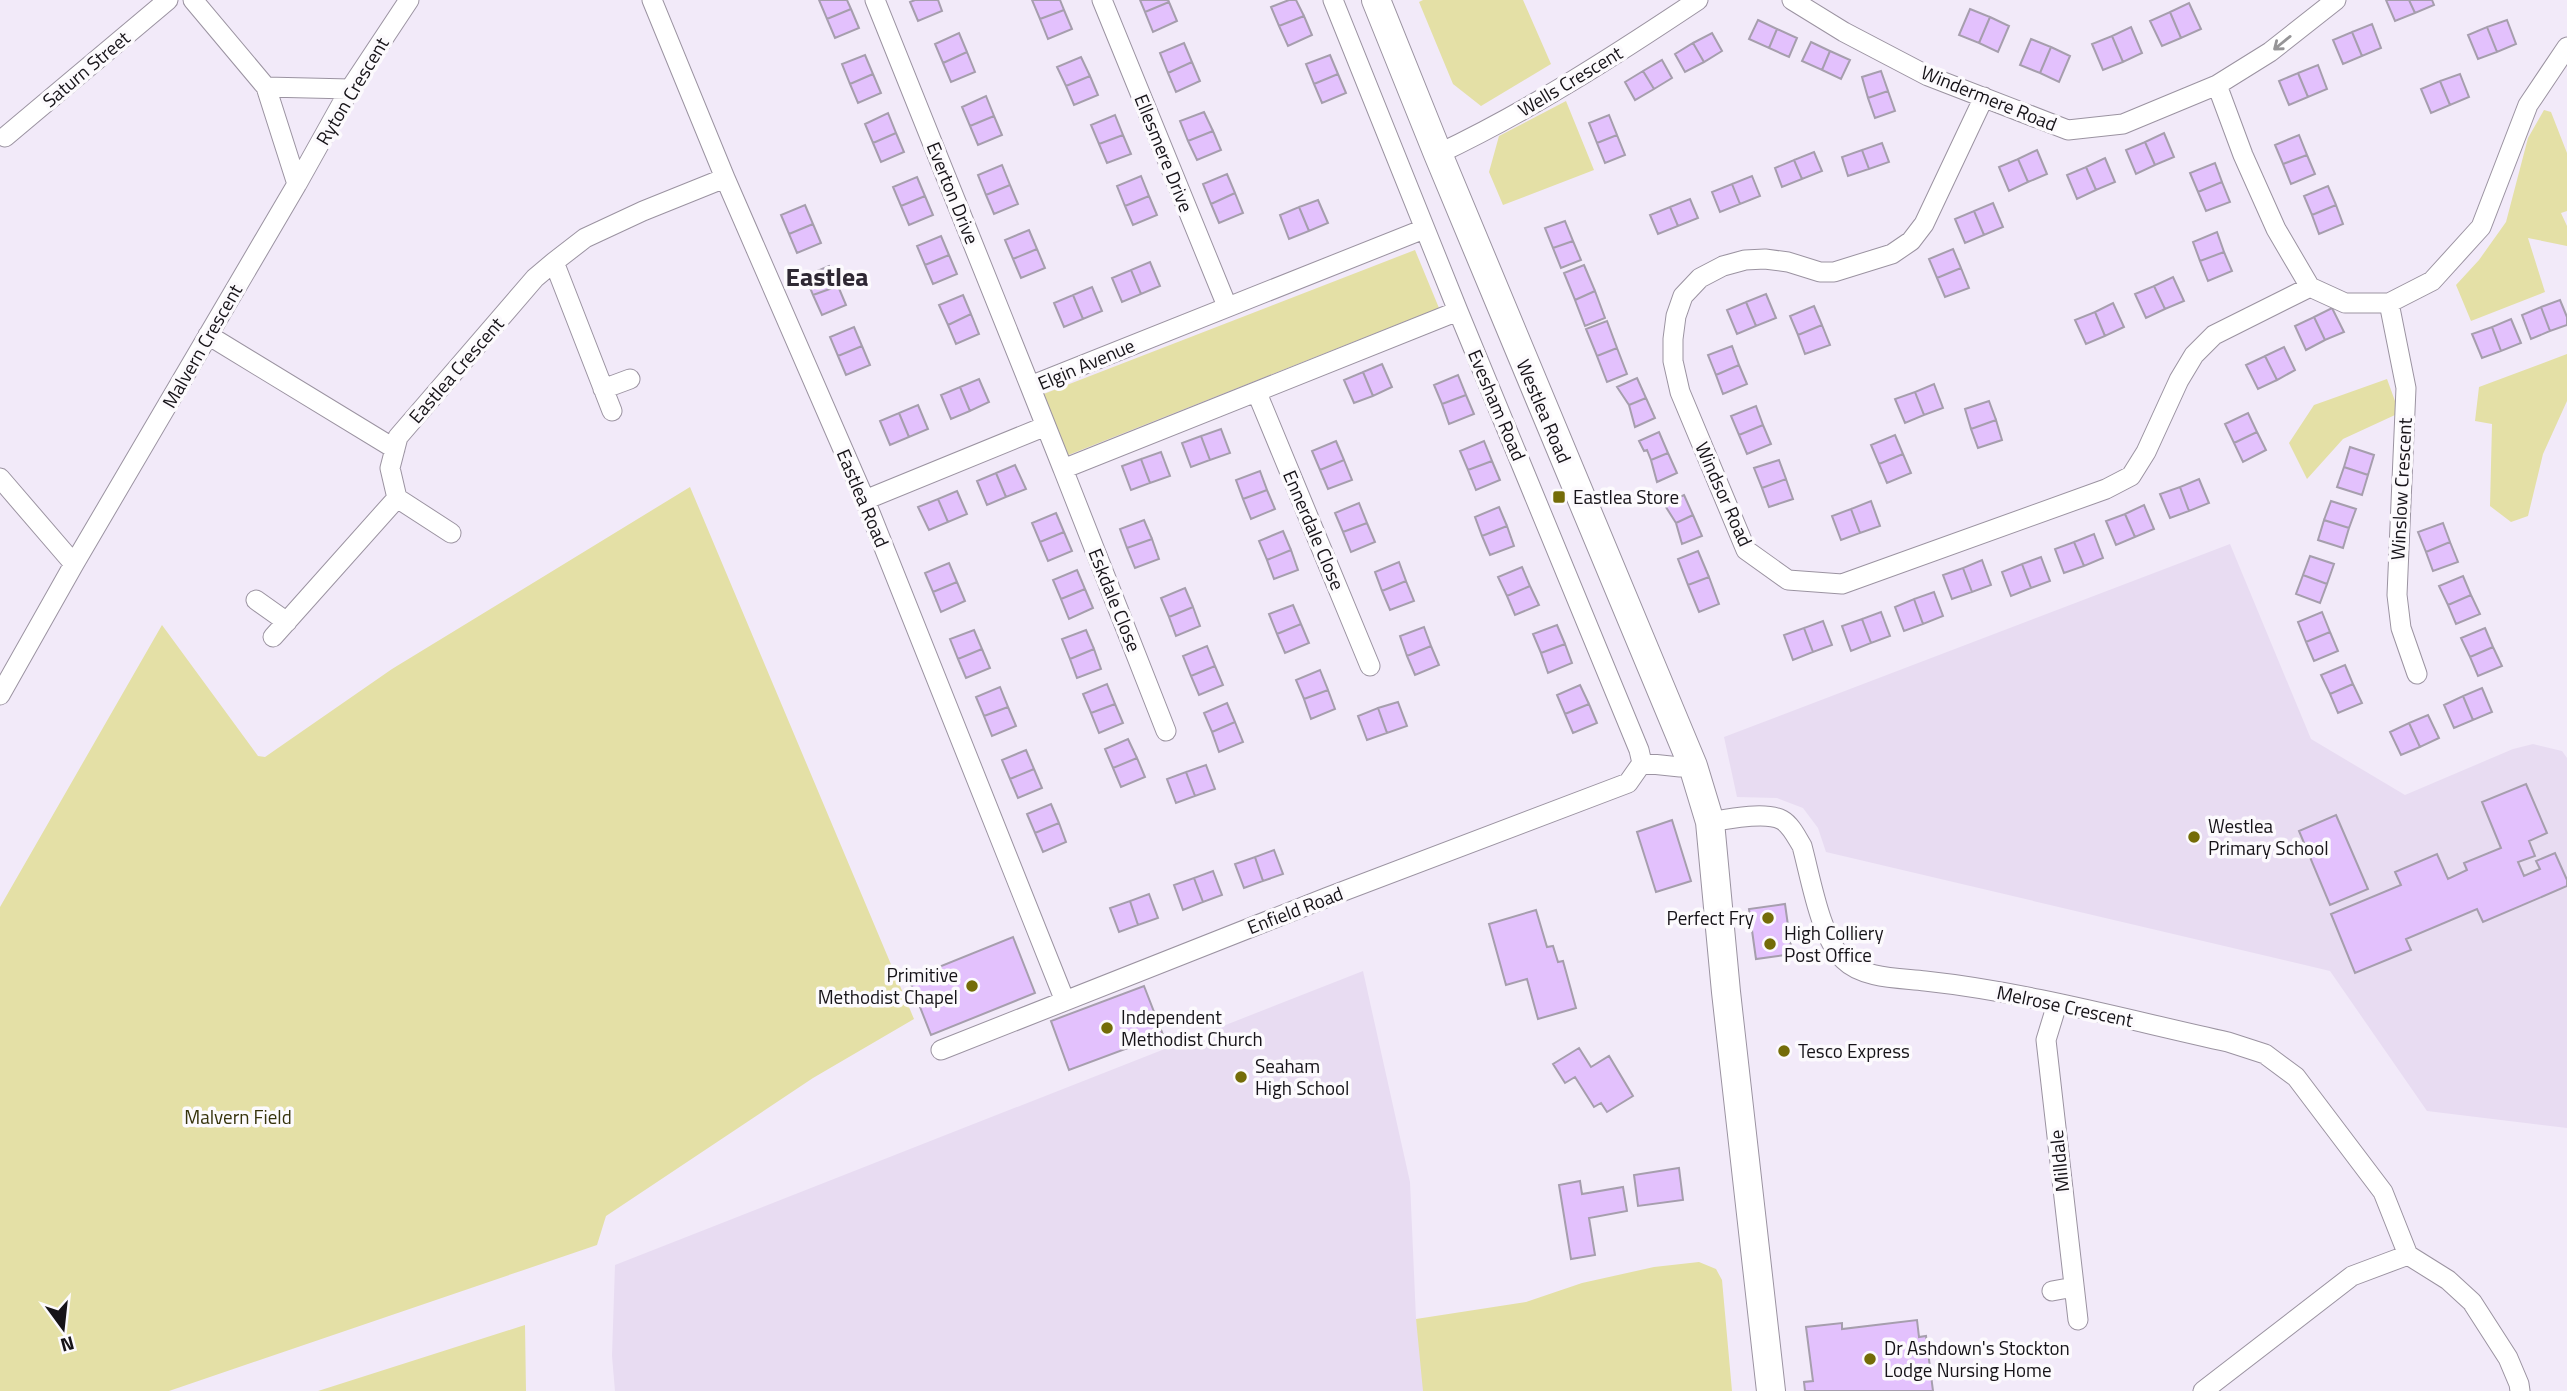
<svg xmlns="http://www.w3.org/2000/svg" width="2567" height="1391" font-family="'Titillium Web',sans-serif">
	<style>
		.built { fill: #e8dcf2 }
		.green { fill: #e4e0a6 }
		.building { fill: #e3c1fd; stroke: #a69ead; stroke-width: 2 }
		.lines { fill: none; stroke-linecap: round; stroke-linejoin: round }
		.minor-casing { stroke: #9b93a1; stroke-width: 21 }
		.secondary-casing { stroke: #9b93a1; stroke-width: 30 }
		.minor { stroke: #fff; stroke-width: 19 }
		.secondary { stroke: #fff; stroke-width: 28 }
		.oneway { stroke: #969597 }
		.poi-dot { fill: #746c08; stroke: #fcfafd; stroke-width: 2.5 }
		.labels { text-anchor: middle; stroke-width: 7; stroke-linejoin: round; paint-order: stroke }
		.street-label { font-size: 19px; fill: #161318; stroke: #fcfafd }
		.poi-label { font-size: 19px; fill: #161318; stroke: #fcfafd; text-anchor: start }
		.park-label { font-size: 19px; fill: #36330c; stroke: #fcfafd }
		.district-label { font-size: 26px; font-weight: bold; fill: #2e2833; stroke: #fcfafd }
	</style>
	<rect width="100%" height="100%" fill="#f2eaf9"/>
	<path class="built" d="M2230,544l81,195 94,56 108,-46 20,-5 29,7 5,7v370l-140,-17 -97,-140 -504,-119 -8,-24 -15,-20 -26,-10 -40,-1 -13,-60z
		M1363,971l47,211 6,137 12,72h-813l-3,-35 3,-91z"/>
	<path class="green" d="M1423,0h100l28,64 -70,42 -28,-22 -34,-82z
		M1566,101l28,69 -91,35 -14,-33 10,-36z
		M2544,110l7,2 16,41v58l-6,2 6,13v20l-39,-8 17,54 -74,29 -15,-36 23,-25 27,-38 22,-84z
		M1415,250l24,58 -373,148 -25,-61z
		M2567,354v47l-24,53 -15,62 -17,6 -21,-16 2,-82 -17,-3 4,-34z
		M2387,379l8,22v14l-52,24 -36,40 -18,-36 25,-38z
		M690,487l224,532 -101,59 -207,138 -9,29 -428,146h-169v-484l162,-282 96,131 7,1 127,-88z
		M1699,1262l17,7 6,11 10,111h-309l-7,-72 110,-17 56,-19 72,-16z
		M525,1325l1,66h-208z"/>
	<path class="building" d="M819,0h28l4,9 -24,10z
		M915,0h23l4,11 -24,10 -8,-19z
		M1032,0h28l4,10 -24,9z
		M1140,0h28l1,2 -24,10z
		M1289,0h7l8,16 -25,10 -8,-19z
		M2386,0h23l6,13 -20,8z
		M2409,0h23l2,5 -19,8z
		M1169,2l8,19 -24,11 -8,-20z
		M2189,3l12,26 -20,9 -11,-26z
		M851,9l8,19 -24,10 -8,-19z
		M1970,9l20,8 -11,26 -20,-8z
		M1064,10l8,19 -24,10 -8,-20z
		M2170,12l11,26 -19,8 -12,-25z
		M1304,16l8,19 -24,11 -9,-20z
		M1990,17l19,9 -11,26 -19,-9z
		M1758,20l19,9 -8,19 -20,-9z
		M2507,20l9,24 -19,8 -10,-25z
		M2372,24l9,24 -19,8 -10,-24z
		M2131,27l11,26 -19,9 -11,-26z
		M2487,27l10,25 -19,7 -10,-24z
		M1777,29l20,9 -8,19 -20,-9z
		M2352,32l10,24 -19,8 -10,-24z
		M959,33l8,19 -24,11 -8,-19z
		M1712,33l10,18 -18,11 -11,-19z
		M2112,36l11,26 -20,8 -11,-26z
		M2031,39l20,8 -11,26 -20,-8z
		M1811,42l19,9 -8,19 -20,-9z
		M1184,43l8,19 -24,11 -8,-20z
		M1693,43l11,19 -19,10 -10,-18z
		M2051,47l19,9 -11,26 -19,-9z
		M1830,51l20,9 -9,19 -19,-9z
		M967,52l8,20 -24,10 -8,-19z
		M865,55l8,19 -23,10 -8,-20z
		M1330,55l8,19 -24,10 -8,-20z
		M1081,57l9,19 -24,10 -9,-19z
		M1662,60l10,18 -18,11 -11,-18z
		M1192,62l8,19 -24,11 -8,-19z
		M2318,65l9,24 -19,8 -10,-24z
		M1643,71l11,18 -19,11 -10,-18z
		M1881,71l7,20 -20,7 -6,-21z
		M2298,73l10,24 -19,8 -10,-24z
		M873,74l8,19 -23,10 -8,-19z
		M1338,74l8,19 -24,10 -8,-19z
		M2460,74l9,23 -19,8 -10,-24z
		M1090,76l8,19 -24,10 -8,-19z
		M2440,81l10,24 -19,8 -10,-24z
		M1888,91l7,20 -20,7 -7,-20z
		M986,96l8,20 -24,10 -8,-19z
		M1204,112l9,19 -25,10 -8,-20z
		M888,113l8,20 -23,10 -8,-19z
		M1115,115l8,20 -24,9 -8,-19z
		M1609,115l8,20 -20,8 -8,-20z
		M994,116l8,19 -24,10 -8,-19z
		M1213,131l8,19 -24,10 -9,-19z
		M896,133l8,19 -23,10 -8,-19z
		M2164,133l10,24 -19,8 -10,-23z
		M1123,135l8,19 -24,9 -8,-19z
		M1617,135l8,20 -20,8 -8,-20z
		M2299,135l8,20 -24,9 -8,-19z
		M2145,142l10,23 -19,9 -10,-24z
		M1882,143l7,19 -20,7 -7,-19z
		M1862,150l7,19 -21,7 -6,-19z
		M2037,150l10,24 -19,8 -10,-23z
		M1814,152l8,19 -20,8 -8,-19z
		M2307,155l8,19 -24,10 -8,-20z
		M2105,158l10,24 -19,8 -10,-23z
		M2018,159l10,23 -19,9 -10,-24z
		M1794,160l8,19 -20,8 -7,-19z
		M2215,163l7,19 -24,10 -8,-19z
		M1002,165l8,20 -24,10 -8,-20z
		M2086,167l10,23 -19,9 -10,-24z
		M1227,174l8,19 -24,11 -8,-20z
		M1141,176l8,20 -24,10 -8,-20z
		M1752,176l8,20 -20,8 -8,-20z
		M917,177l8,19 -24,10 -8,-19z
		M2222,182l8,20 -24,9 -8,-19z
		M1732,184l8,20 -20,8 -8,-20z
		M1010,185l8,19 -24,10 -8,-19z
		M2328,186l8,19 -24,10 -8,-19z
		M1235,193l8,20 -24,10 -8,-19z
		M925,196l8,19 -24,10 -8,-19z
		M1149,196l8,19 -24,10 -8,-19z
		M1690,199l8,19 -20,8 -8,-19z
		M1318,200l10,23 -19,8 -10,-24z
		M1993,203l10,24 -19,8 -10,-24z
		M805,205l8,19 -24,10 -8,-19z
		M2336,205l7,19 -24,10 -7,-19z
		M1299,207l10,24 -20,8 -9,-24z
		M1670,207l8,19 -20,8 -8,-19z
		M1974,211l10,24 -19,8 -10,-24z
		M1565,221l8,20 -20,7 -8,-20z
		M813,224l8,19 -24,10 -8,-19z
		M1029,230l8,19 -24,10 -8,-19z
		M2217,232l7,20 -24,9 -7,-19z
		M941,236l8,19 -24,10 -8,-19z
		M1573,241l8,19 -20,8 -8,-20z
		M1037,249l8,19 -24,10 -8,-19z
		M1953,249l8,19 -24,10 -8,-19z
		M2224,252l8,19 -24,10 -8,-20z
		M949,255l8,19 -24,10 -8,-19z
		M1150,262l10,24 -19,8 -10,-24z
		M1584,265l11,26 -20,9 -11,-27z
		M829,266l9,20 -25,9 -8,-19z
		M1961,268l8,20 -24,9 -8,-19z
		M1131,270l10,24 -19,8 -10,-24z
		M2173,277l11,24 -19,8 -11,-23z
		M838,286l8,19 -24,10 -9,-20z
		M2154,286l11,23 -19,9 -11,-24z
		M1092,287l10,24 -19,8 -10,-24z
		M1595,291l10,27 -20,8 -10,-26z
		M1766,294l10,24 -20,8 -10,-24z
		M963,295l8,19 -23,11 -9,-20z
		M1073,295l10,24 -19,8 -10,-24z
		M2560,300l7,17v8l-17,6 -9,-24z
		M1746,302l10,24 -19,8 -10,-24z
		M2113,303l11,24 -19,9 -10,-24z
		M1814,306l8,19 -24,10 -8,-19z
		M2541,307l9,24 -19,8 -9,-24z
		M2332,308l12,24 -19,8 -11,-23z
		M2095,312l10,24 -19,8 -11,-24z
		M971,314l8,20 -23,10 -8,-19z
		M2314,317l11,23 -19,10 -11,-24z
		M2511,319l10,24 -20,8 -9,-24z
		M1607,321l10,27 -20,8 -11,-27z
		M1822,325l8,20 -25,9 -7,-19z
		M854,327l8,19 -24,10 -8,-19z
		M2492,327l9,24 -19,7 -10,-24z
		M862,346l8,19 -24,10 -8,-19z
		M1732,346l7,19 -23,10 -8,-20z
		M2284,347l11,23 -18,10 -12,-24z
		M1617,348l10,26 -20,8 -10,-26z
		M2265,356l12,24 -19,9 -12,-24z
		M1382,364l10,23 -19,9 -10,-24z
		M1739,365l8,19 -24,10 -7,-19z
		M1363,372l10,24 -19,7 -10,-23z
		M1458,375l8,20 -24,9 -8,-19z
		M1637,378l9,20 -17,7 -12,-18z
		M979,379l10,23 -19,9 -10,-24z
		M1934,384l9,24 -19,7 -9,-23z
		M960,387l10,24 -19,8 -10,-24z
		M1915,392l9,23 -19,8 -10,-24z
		M1466,395l8,19 -25,10 -7,-20z
		M1646,398l9,20 -20,9 -6,-22z
		M1989,401l7,19 -25,9 -6,-20z
		M918,405l10,24 -19,8 -10,-24z
		M1756,406l7,19 -24,10 -8,-19z
		M899,413l10,24 -19,8 -10,-24z
		M2248,413l9,19 -23,11 -9,-19z
		M1996,420l6,20 -24,8 -7,-19z
		M1763,425l8,19 -24,10 -8,-19z
		M1221,429l9,24 -20,7 -9,-24z
		M1659,432l9,21 -17,7 -4,-10 -3,1 -5,-10z
		M2257,432l9,18 -23,12 -9,-19z
		M1895,435l8,19 -24,10 -8,-19z
		M1201,436l9,24 -19,7 -9,-24z
		M1336,441l8,19 -24,10 -8,-19z
		M1484,441l8,20 -24,9 -8,-19z
		M2350,447l24,8 -6,20 -24,-8z
		M1161,452l9,24 -20,7 -9,-24z
		M1668,453l9,20 -20,9 -6,-22z
		M1903,454l8,19 -24,10 -8,-19z
		M1141,459l9,24 -19,7 -9,-24z
		M1344,460l8,20 -24,9 -8,-19z
		M1779,460l7,19 -24,9 -8,-20z
		M1492,461l8,19 -24,10 -8,-20z
		M1015,465l11,24 -20,8 -10,-24z
		M2344,467l24,8 -6,20 -25,-8z
		M1260,471l7,19 -24,9 -7,-19z
		M996,473l10,24 -19,8 -10,-24z
		M1786,479l7,20 -24,8 -7,-19z
		M2199,479l10,24 -20,8 -9,-24z
		M2180,487l9,24 -19,7 -10,-24z
		M1267,490l8,19 -24,10 -8,-20z
		M957,491l10,23 -19,8 -10,-23z
		M1684,495l9,20 -17,8 -12,-19z
		M938,499l10,23 -19,8 -11,-23z
		M1871,501l9,25 -20,7 -9,-24z
		M2331,501l25,8 -7,19 -25,-8z
		M1359,503l8,20 -24,9 -8,-19z
		M2144,505l10,24 -19,8 -10,-23z
		M1499,507l8,19 -25,10 -7,-19z
		M1851,509l9,24 -19,7 -9,-24z
		M1056,513l8,19 -24,10 -8,-19z
		M2125,514l10,23 -19,8 -10,-24z
		M1693,515l9,21 -20,8 -6,-21z
		M1144,520l8,19 -25,9 -7,-19z
		M2324,520l25,8 -6,20 -25,-8z
		M1367,523l8,19 -24,10 -8,-20z
		M2443,523l7,19 -24,10 -8,-20z
		M1507,526l7,20 -24,9 -8,-19z
		M1283,531l8,19 -24,10 -8,-19z
		M1064,532l8,19 -24,10 -8,-19z
		M2094,534l9,24 -19,8 -10,-24z
		M1152,539l7,20 -24,9 -8,-20z
		M2074,542l10,24 -20,7 -9,-24z
		M2450,542l8,20 -25,9 -7,-19z
		M1291,550l7,20 -24,9 -7,-19z
		M1698,551l11,26 -21,8 -10,-26z
		M2310,556l24,8 -7,20 -24,-9z
		M2041,557l9,24 -19,7 -9,-24z
		M1982,560l9,25 -19,7 -9,-24z
		M1399,562l7,19 -24,10 -7,-19z
		M949,563l8,19 -24,10 -8,-19z
		M2022,564l9,24 -20,8 -9,-24z
		M1522,567l8,19 -23,10 -9,-19z
		M1963,568l9,24 -20,7 -9,-24z
		M1077,570l8,19 -24,10 -8,-19z
		M2303,575l24,9 -7,19 -24,-9z
		M2463,576l8,19 -23,10 -9,-19z
		M1709,577l10,27 -20,8 -11,-27z
		M1406,581l8,20 -24,9 -8,-19z
		M957,582l8,19 -24,11 -8,-20z
		M1530,586l9,19 -24,10 -8,-19z
		M1185,588l8,19 -24,10 -8,-19z
		M1085,589l8,19 -24,11 -8,-20z
		M1934,592l9,24 -20,8 -9,-25z
		M2471,595l9,19 -24,10 -8,-19z
		M1914,599l9,25 -19,7 -9,-24z
		M1293,605l8,19 -24,10 -8,-20z
		M1193,607l7,19 -24,10 -7,-19z
		M1881,612l9,24 -19,7 -9,-24z
		M2322,612l8,20 -24,10 -8,-20z
		M1862,619l9,24 -20,8 -9,-25z
		M1823,621l9,24 -19,7 -9,-24z
		M1301,624l8,19 -24,10 -8,-19z
		M1557,625l8,19 -24,9 -8,-19z
		M1424,627l7,19 -24,10 -7,-20z
		M1804,628l9,24 -20,8 -9,-25z
		M2485,628l8,19 -23,10 -9,-19z
		M974,630l8,19 -24,10 -8,-20z
		M1086,630l8,19 -24,10 -8,-20z
		M2330,632l8,19 -24,10 -8,-19z
		M1565,644l7,19 -24,10 -7,-20z
		M1207,646l8,20 -24,10 -8,-20z
		M1431,646l8,19 -24,10 -8,-19z
		M2493,647l9,19 -24,10 -8,-19z
		M982,649l8,19 -24,10 -8,-19z
		M1094,649l7,20 -24,9 -7,-19z
		M2345,665l8,19 -23,10 -9,-19z
		M1215,666l8,19 -24,10 -8,-19z
		M1320,670l8,20 -24,9 -8,-19z
		M1107,684l8,20 -24,9 -8,-19z
		M2353,684l9,19 -24,10 -8,-19z
		M1580,685l9,19 -24,10 -8,-19z
		M1000,687l8,20 -24,9 -8,-19z
		M2482,688l10,24 -19,8 -10,-24z
		M1328,690l7,19 -24,10 -7,-20z
		M2463,696l10,24 -19,8 -10,-23z
		M1398,702l9,24 -20,7 -9,-25z
		M1227,703l8,19 -23,10 -8,-19z
		M1115,704l8,19 -24,10 -8,-20z
		M1589,704l8,19 -24,10 -8,-19z
		M1008,707l8,19 -24,10 -8,-20z
		M1378,708l9,25 -20,7 -9,-24z
		M2428,715l11,23 -19,9 -11,-24z
		M1235,722l8,20 -24,10 -7,-20z
		M2409,723l11,24 -19,8 -11,-23z
		M1128,739l9,19 -24,10 -8,-19z
		M1026,750l8,19 -24,10 -8,-19z
		M1137,758l8,19 -24,10 -8,-19z
		M1206,765l9,24 -20,7 -9,-24z
		M1034,769l8,19 -24,10 -8,-19z
		M1186,772l9,24 -19,7 -9,-24z
		M2526,784l21,49 -18,8 6,15 -17,6 6,14 16,-7 -4,-8 19,-8 12,27v6l-84,36 -6,-13 -71,30 5,11 -56,23 -24,-59 70,-29 -6,-13 42,-18 11,25 19,-9 -3,-7 37,-15 -19,-46z
		M1051,804l8,19 -24,10 -8,-19z
		M2336,815l32,74 -38,16 -31,-74z
		M1672,820l19,61 -35,11 -19,-60z
		M1059,823l7,19 -23,10 -8,-19z
		M1274,850l9,24 -20,7 -8,-24z
		M1255,857l8,24 -19,7 -9,-24z
		M1213,871l9,24 -19,7 -9,-24z
		M1194,878l9,24 -20,8 -9,-25z
		M1149,894l9,24 -20,7 -8,-24z
		M1130,901l8,24 -19,7 -9,-24z
		M1785,904l7,50 -36,5 -7,-50z
		M1536,910l11,37 6,-1 5,16 5,-1 13,47 -38,11 -11,-40 -21,6 -17,-61z
		M1013,937l22,56 -104,42 -22,-56z
		M1144,986l19,49 -94,35 -18,-49z
		M1579,1048l12,19 18,-11 24,40 -26,16 -6,-9 -7,4 -19,-30 -10,6 -12,-19z
		M1679,1168l4,32 -45,6 -4,-31z
		M1580,1181l2,13 41,-7 4,24 -38,7 6,37 -24,4 -12,-74z
		M1917,1320l2,17 7,-1 7,55h-128l-1,-9 9,-1 -7,-54 36,-4v6z"/>
	<g class="lines">
		<defs>
			<path id="minor" d="M652,0l73,178 140,322 200,501
				M875,0l155,386
				M1102,0l125,306
				M1333,0l125,311 181,439 3,13
				M1792,0l52,32 84,44 140,54 55,-6 94,-39 53,-33 66,-52
				M2217,85l26,70 33,74 34,58 35,16h44l43,-22 49,-54 47,-122 39,-58
				M266,87l84,2
				M1984,97l-60,127 -13,17 -19,13 -58,18h-14l-32,-10 -23,-3 -20,1 -22,6 -23,12 -17,18 -7,20 -3,23v22l7,31 66,158 42,30 54,4 264,-95 25,-13 15,-24 33,-72 15,-25 20,-20 96,-48
				M5,137l163,-137
				M1438,154c91,-43 176,-98 260,-154
				M297,184l53,-95 59,-89
				M1424,229l-394,157 33,83 395,-158
				M554,262l58,149
				M2389,303l17,85 -9,207 4,33 16,46
				M208,335l187,114
				M603,389l27,-10
				M1257,393l113,273
				M1063,469l103,262
				M0,478l74,86
				M397,498l54,35
				M865,500l181,-74
				M256,600l31,22
				M273,637l124,-139 -7,-30 8,-31 137,-159 19,-16 31,-24 58,-27 82,-33
				M0,695l74,-131 223,-380 -31,-97 -73,-87
				M1642,763l38,4 13,-1
				M1710,822c17,-3 56,-11 72,-2 9,5 15,18 20,26 9,33 18,91 42,114 19,19 57,18 81,21 102,11 203,39 303,61l37,12 31,23 87,115 25,63 40,25 24,22 36,56 11,26 1,7
				M2057,1004l-11,36 32,280
				M941,1050l387,-153 300,-114 14,-20
				M2052,1291l22,-4
				M2203,1391l149,-115 56,-21"/>
			<path id="secondary" d="M1376,0l62,154 255,612 17,56 16,170 45,399"/>
		</defs>
		<use href="#minor" class="minor-casing"/>
		<use href="#secondary" class="secondary-casing"/>
		<use href="#minor" class="minor"/>
		<use href="#secondary" class="secondary"/>
	</g>
	<defs><path id="oneway-shaft" d="M-6 0H5M1.5-3L5.5 0L1.5 3" fill="none" stroke-width="1.6" stroke-linecap="round" stroke-linejoin="round" transform="scale(1.75)"/></defs>
	<use class="oneway" href="#oneway-shaft" transform="translate(2282 43) rotate(141)"/>
	<g class="poi-dot">
		<rect x="1552" y="490" width="14" height="14" rx="3.5"/>
		<circle cx="2194" cy="837" r="7"/>
		<circle cx="1768" cy="918" r="7"/>
		<circle cx="1770" cy="944" r="7"/>
		<circle cx="972" cy="986" r="7"/>
		<circle cx="1107" cy="1028" r="7"/>
		<circle cx="1784" cy="1051" r="7"/>
		<circle cx="1241" cy="1077" r="7"/>
		<circle cx="1870" cy="1359" r="7"/>
	</g>
	<g class="labels">
		<g class="street-label">
			<text transform="translate(86 69) rotate(-40)" y="7">Saturn Street</text>
			<text transform="translate(1570 81) rotate(-31)" y="7">Wells Crescent</text>
			<text transform="translate(352 91) rotate(-59)" y="7">Ryton Crescent</text>
			<text transform="translate(1989 98) rotate(22)" y="7">Windermere Road</text>
			<text transform="translate(1164 153) rotate(68)" y="7">Ellesmere Drive</text>
			<text transform="translate(953 193) rotate(68)" y="7">Everton Drive</text>
			<text transform="translate(202 346) rotate(-60)" y="7">Malvern Crescent</text>
			<text transform="translate(1086 364) rotate(-23)" y="7">Elgin Avenue</text>
			<text transform="translate(456 370) rotate(-49)" y="7">Eastlea Crescent</text>
			<text transform="translate(1497 405) rotate(67)" y="7">Evesham Road</text>
			<text transform="translate(1544 411) rotate(67)" y="7">Westlea Road</text>
			<text transform="translate(2401 489) rotate(-87)" y="7">Winslow Crescent</text>
			<text transform="translate(1724 494) rotate(66)" y="7">Windsor Road</text>
			<text transform="translate(863 498) rotate(67)" y="7">Eastlea Road</text>
			<text transform="translate(1314 530) rotate(67)" y="7">Ennerdale Close</text>
			<text transform="translate(1115 600) rotate(68)" y="7">Eskdale Close</text>
			<text transform="translate(1295 910) rotate(-21)" y="7">Enfield Road</text>
			<text transform="translate(2065 1006) rotate(12)" y="7">Melrose Crescent</text>
			<text transform="translate(2059 1161) rotate(-96)" y="7">Milldale</text>
		</g>
		<g class="poi-label">
			<text x="1573" y="504">Eastlea Store</text>
			<text x="2208" y="833">Westlea<tspan x="2208" dy="22">Primary School</tspan></text>
			<text x="1754" y="925" text-anchor="end">Perfect Fry</text>
			<text x="1784" y="940">High Colliery<tspan x="1784" dy="22">Post Office</tspan></text>
			<text x="958" y="982" text-anchor="end">Primitive<tspan x="958" dy="22">Methodist Chapel</tspan></text>
			<text x="1121" y="1024">Independent<tspan x="1121" dy="22">Methodist Church</tspan></text>
			<text x="1798" y="1058">Tesco Express</text>
			<text x="1255" y="1073">Seaham<tspan x="1255" dy="22">High School</tspan></text>
			<text x="1884" y="1355">Dr Ashdown's Stockton<tspan x="1884" dy="22">Lodge Nursing Home</tspan></text>
		</g>
		<g class="park-label">
			<text x="238" y="1124">Malvern Field</text>
		</g>
		<g class="district-label">
			<text x="827" y="286">Eastlea</text>
		</g>
	</g>
	<g transform="translate(63 1328) rotate(165)" stroke="#fcfafd" stroke-width="5" paint-order="stroke">
	<path d="M0-5L12 26L0 18L-12 26Z" fill="#161318"/>
	<text y="-10" font-size="19" font-weight="bold" text-anchor="middle" fill="#161318">N</text>
	</g>
</svg>
